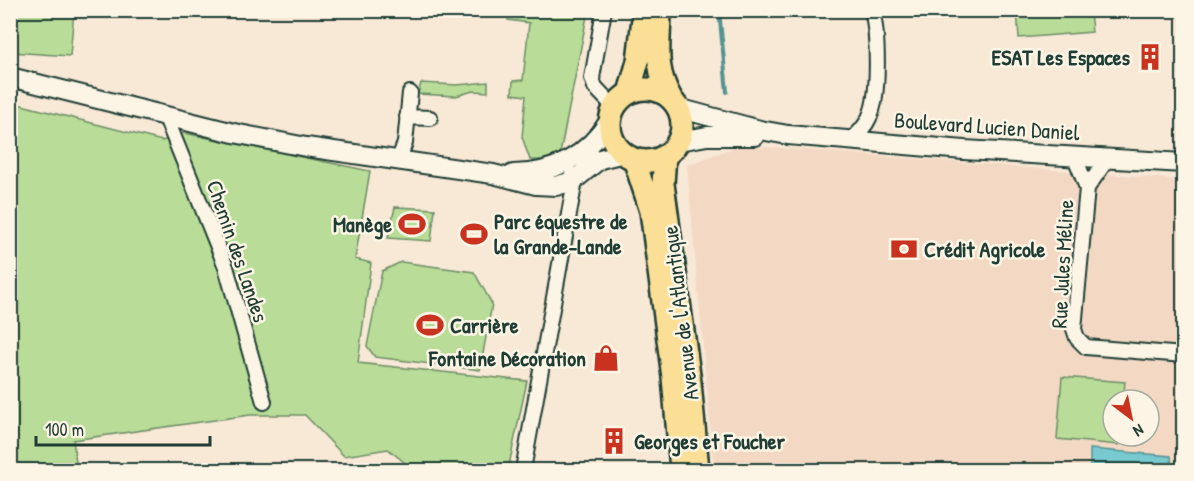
<svg xmlns="http://www.w3.org/2000/svg" width="1194" height="481" font-family="'Patrick Hand',sans-serif">
	<style>
		.built { fill: #f3d9c4; fill-rule: evenodd }
		.green { fill: #b9dd98; stroke: #6c8d66; stroke-width: 1.5 }
		.water { fill: #79cad0; stroke: #559292; stroke-width: 1.5 }
		.lines { fill: none; stroke-linecap: round; stroke-linejoin: round }
		.stream { stroke: #559292; stroke-width: 4 }
		.street-casing { stroke: #1f3d34; stroke-width: 18 }
		.secondary-casing { stroke: #1f3d34; stroke-width: 22 }
		.primary-casing { stroke: #1f3d34; stroke-width: 26 }
		.street { stroke: #fcf5e5; stroke-width: 14 }
		.secondary { stroke: #fcf5e5; stroke-width: 18 }
		.primary { stroke: #fbdf96; stroke-width: 21 }
		.labels { text-anchor: middle; stroke-width: 5; stroke-linejoin: round; paint-order: stroke }
		.poi-label { font-size: 22px; font-weight: bold; fill: #1f3d34; stroke: #fcf5e5; text-anchor: start }
		.street-label { font-size: 22px; fill: #1f3d34; stroke: #fcf5e5 }
	</style>
	<rect width="100%" height="100%" fill="#f8e8d6"/>
	<filter id="ink" filterUnits="userSpaceOnUse"><feTurbulence type="fractalNoise" baseFrequency=".0167" numOctaves="2"/><feDisplacementMap in="SourceGraphic" scale="12" xChannelSelector="R" yChannelSelector="G"/><feConvolveMatrix kernelMatrix="1 2 1 2 8 2 1 2 1" color-interpolation-filters="sRGB"/></filter>
	<g filter="url(#ink)">
		<path class="built" d="M741,145l442,35v290h-469l-27,-305zM1113,400h36v36h-36z"/>
		<path class="green" d="M10,11h64l-4,45 -59,-4z
			M509,11h79l-28,143 -17,6h-13l-8,-23 4,-41 -14,-2 1,-13 10,-1 6,-57 -21,-3z
			M1017,11h73l2,21 -73,6z
			M488,82v10l-15,-1 -17,5 -38,-2 3,-11 36,2z
			M10,102l152,39 22,-8 186,38 -15,88 16,4 -13,100 169,18 -19,89h-94l-26,-21 -44,7 -39,-41h-55l-177,25 4,30h-66z
			M395,207l40,2 -4,32 -43,-3z
			M401,262l73,10 18,32 -12,66 -105,-13 -8,-11 15,-75z
			M1062,377l63,5 -2,18h-10v36h7l-1,9 -62,-6z"/>
		<path class="water" d="M1090,449l81,7 1,14h-82z"/>
		<g class="lines">
			<path class="stream" d="M719,10l8,82"/>
			<defs>
				<path id="street" d="M604,10l-12,68 3,9 19,20
					M165,115l61,152 38,135
					M407,117l23,1
					M851,140c7,-6 14,-13 18,-22 11,-21 9,-84 3,-108
					M1075,157l12,31 -13,141 3,9 9,9 98,8
					M398,161l7,-18 5,-50
					M1087,188l21,-30
					M523,470l51,-284 -2,-12"/>
				<path id="secondary" d="M10,77l224,56 72,14 187,27 43,11 20,1 17,-5 27,-22 24,-6
					M678,108l82,22 28,5 176,15 220,13
					M679,141l28,-5h48
					M513,174c42,0 74,-18 97,-54"/>
				<path id="primary" d="M660,10c0,34 -7,57 11,88
					M610 125a36 36 0 1 1 72 0a36 36 0 1 1-72 0Z
					M629,93l9,-32 6,-51
					M665,155l-2,29 27,198 8,88
					M634,159l17,52 22,166 8,93"/>
			</defs>
			<use href="#street" class="street-casing"/>
			<use href="#secondary" class="secondary-casing"/>
			<use href="#primary" class="primary-casing"/>
			<use href="#street" class="street"/>
			<use href="#secondary" class="secondary"/>
			<use href="#primary" class="primary"/>
		</g>
	</g>
	<defs>
		<symbol id="building-bare" viewBox="-9 -9 18 18"><path d="M-4-6H4V6H1V3H-1V6H-4ZM-2.5-4.3h1.7v1.8h-1.7ZM.8-4.3h1.7v1.8H.8ZM-2.5-1h1.7V.8h-1.7ZM.8-1h1.7V.8H.8Z" fill="#c8321e" stroke="#fcf5e5" stroke-width="2.5" paint-order="stroke"/></symbol>
		<symbol id="stadium-bare" viewBox="-9 -9 18 18"><path d="M0-5a6.5 5 0 1 0 0 10a6.5 5 0 1 0 0-10ZM-3.5-1.8h7v3.6h-7Z" fill="#c8321e" stroke="#fcf5e5" stroke-width="2.5" paint-order="stroke"/></symbol>
		<symbol id="bank-bare" viewBox="-9 -9 18 18"><path d="M-6-4H6V4H-6ZM0-2.3a2.3 2.3 0 1 0 0 4.6a2.3 2.3 0 1 0 0-4.6Z" fill="#c8321e" stroke="#fcf5e5" stroke-width="2.5" paint-order="stroke"/></symbol>
		<symbol id="shop-bare" viewBox="-9 -9 18 18"><path d="M-5-2.5h2.3a2.7 3.5 0 0 1 5.4 0H5L5.5 6h-11ZM-1.5-2.5h3a1.5 2.3 0 0 0-3 0Z" fill="#c8321e" stroke="#fcf5e5" stroke-width="2.5" paint-order="stroke"/></symbol>
	</defs>
	<g fill-rule="evenodd">
		<use href="#building-bare" x="1131" y="38" width="38" height="38"/>
		<use href="#stadium-bare" x="393" y="205" width="38" height="38"/>
		<use href="#stadium-bare" x="455" y="215" width="38" height="38"/>
		<use href="#bank-bare" x="885" y="230" width="38" height="38"/>
		<use href="#stadium-bare" x="411" y="306" width="38" height="38"/>
		<use href="#shop-bare" x="587" y="339" width="38" height="38"/>
		<use href="#building-bare" x="595" y="422" width="38" height="38"/>
	</g>
	<g class="labels">
		<g class="poi-label">
			<text x="1130" y="65" text-anchor="end">ESAT Les Espaces</text>
			<text x="494" y="229">Parc équestre de<tspan x="494" dy="25">la Grande-Lande</tspan></text>
			<text x="392" y="232" text-anchor="end">Manège</text>
			<text x="924" y="257">Crédit Agricole</text>
			<text x="450" y="333">Carrière</text>
			<text x="586" y="366" text-anchor="end">Fontaine Décoration</text>
			<text x="634" y="449">Georges et Foucher</text>
		</g>
		<g class="street-label">
			<text transform="translate(987 126) rotate(4)" y="8">Boulevard Lucien Daniel</text>
			<text transform="translate(238 251) rotate(71)" y="8">Chemin des Landes</text>
			<text transform="translate(1062 264) rotate(-87)" y="8">Rue Jules Méline</text>
			<text transform="translate(680 313) rotate(-97)" y="8">Avenue de l'Atlantique</text>
		</g>
	</g>
	<rect width="1194" height="481" fill="none" stroke="#fcf5e5" stroke-width="36"/>
	<rect x="18" y="18" width="1158" height="445" fill="none" stroke="#1f3d34" stroke-width="2" filter="url(#ink)"/>
	<g transform="translate(1131 418) rotate(148)"><circle r="28" fill="#fcf5e5" stroke="#a4ab9e" stroke-width="1.5"/>
	<path d="M0-4.5L10 22L0 15L-10 22Z" fill="#c8321e"/>
	<text y="-9" font-size="16" font-weight="bold" text-anchor="middle" fill="#1f3d34">N</text>
	</g>
	<path d="M36 436v9h174v-9" fill="none" stroke="#1f3d34" stroke-width="3"/>
	<text x="45" y="436" font-size="18" fill="#1f3d34" stroke="#fcf5e5" stroke-width="4.5" paint-order="stroke">100 m</text>
</svg>
